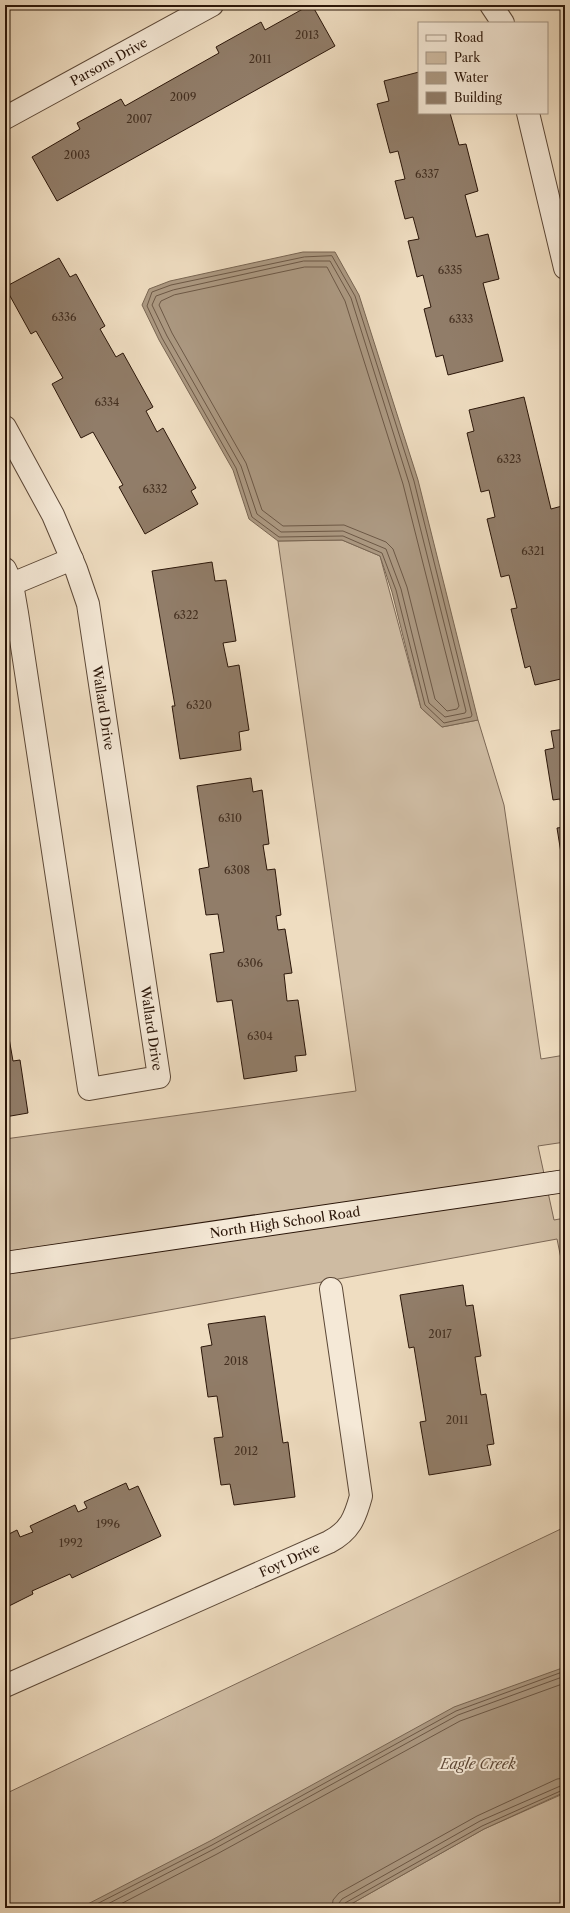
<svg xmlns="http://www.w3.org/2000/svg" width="570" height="1913" font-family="'Libre Caslon Text',serif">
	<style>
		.green { fill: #cebba2; stroke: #7c6856 }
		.water { fill: #ac9982; stroke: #786552 }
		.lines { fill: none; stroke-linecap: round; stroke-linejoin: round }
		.shore { stroke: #6c5846; stroke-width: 1 }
		.building { fill: #917d69; stroke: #2b1609 }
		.street-casing { stroke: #5c4837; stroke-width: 24 }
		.secondary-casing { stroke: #2b1609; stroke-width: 24 }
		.street { stroke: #f5e9d7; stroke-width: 22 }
		.secondary { stroke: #f5e9d7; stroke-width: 22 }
		.labels { text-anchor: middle; stroke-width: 4; stroke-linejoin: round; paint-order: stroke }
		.number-label { font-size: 11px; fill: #443021 }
		.street-label { font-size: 13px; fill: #2b1609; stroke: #f5e9d7 }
		.water-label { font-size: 14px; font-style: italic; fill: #5f4a39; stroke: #f5e9d7 }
	</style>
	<rect width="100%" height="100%" fill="#efddc1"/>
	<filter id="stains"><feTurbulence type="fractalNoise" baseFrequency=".005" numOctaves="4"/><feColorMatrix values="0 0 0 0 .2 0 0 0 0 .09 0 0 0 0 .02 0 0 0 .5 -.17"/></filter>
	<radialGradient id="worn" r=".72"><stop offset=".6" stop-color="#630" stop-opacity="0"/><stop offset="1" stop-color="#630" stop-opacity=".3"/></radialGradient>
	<path class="green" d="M342,540l38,16 41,152 21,19 36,-7 26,85 37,254 24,-4v87l-27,4 16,74 11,-2v60l-8,-39 -552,101v-201l351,-48 -78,-550z
		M565,1527v172l-451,209h-109v-114z
		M565,1793v115h-221l140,-79z"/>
	<path class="water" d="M303,252h32l24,43 59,185 60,240 -36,7 -21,-19 -29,-116 -12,-36 -38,-16 -64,1 -29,-22 -16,-49 -74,-130 -17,-35 7,-16 21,-8z
		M565,1667v125l-81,37 -140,79h-264l130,-67 244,-134z"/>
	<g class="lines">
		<path class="shore" d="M332,256l23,40 59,185 58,234 -1,2 -27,6 -19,-18 -29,-115 -14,-37 -39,-17 -64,1 -27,-20 -16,-49 -74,-130 -15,-32 5,-14 19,-7 133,-28z
			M304,261h26l21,37 58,185 57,228 -1,2 -20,4 -16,-14 -28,-114 -15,-40 -43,-18 -62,1 -24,-18 -16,-48 -74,-130 -15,-31 4,-9 17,-6z
			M305,267h22l18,34 58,183 56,222 -2,3 -10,2 -12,-12 -28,-112 -14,-38 -7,-7 -42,-17 -61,1 -21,-16 -16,-47 -74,-130 -13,-28 2,-4 13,-6z
			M89,1908l123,-63 244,-134 109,-40
			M100,1908l114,-59 244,-134 107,-39
			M113,1908l104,-54 243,-133 105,-38
			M332,1908l1,-8 6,-7 138,-77 80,-37 8,-1
			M338,1908l1,-5 3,-4 138,-78 85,-37
			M343,1908l2,-5 137,-77 83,-37"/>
	</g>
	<path class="building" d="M310,5h2l23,41 -278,155 -25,-44 48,-28 -3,-6 44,-24 4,7 94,-53 -3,-6 45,-25 4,8z
		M419,72v41h31l9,32 7,-1 12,47 -13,4 11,42 12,-3 11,45 -16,4 20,78 -55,14 -5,-20 -7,2 -12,-48 7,-2 -8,-32 -6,2 -9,-36 11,-2 -6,-22 -8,2 -10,-38 10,-2 -7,-28 -8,2 -13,-49 12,-3 -5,-20z
		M59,258l11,19 6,-3 29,52 -5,3 16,28 7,-4 30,54 -7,4 11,21 6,-4 33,60 -5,3 7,13 -53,30 -26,-47 4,-2 -30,-53 -12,6 -29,-54 11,-6 -27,-47 -5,3 -26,-47z
		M524,397l27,112 11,-3 3,11v161l-30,7 -5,-19 -5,2 -14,-59 6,-1 -8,-33 -8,2 -14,-58 8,-2 -6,-27 -8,2 -14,-59 7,-2 -5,-21z
		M212,562l3,19 11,-1 10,61 -13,2 5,24 11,-2 10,65 -10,2 2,18 -61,9 -8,-53h3l-23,-135z
		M565,729v96l-5,-26 -7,1 -8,-50 9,-2 -3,-17z
		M251,778l2,14 9,-2 7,54 -6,1 4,25 8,-1 6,46 -5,1 2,14 7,-1 7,44 -8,1 3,27 11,-1 8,55 -11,1 2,15 -53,8 -12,-79 -15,2 -7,-48 14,-2 -6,-38 -12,1 -7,-46 10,-2 -12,-81z
		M565,827v45h-1l-7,-44z
		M5,1015l8,46 7,-1 8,53 -23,4z
		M463,1285l3,21 7,-1 8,51 -6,1 6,38 5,-1 8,50 -7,1 4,20 -62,10 -9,-53 6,-1 -12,-74 -5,1 -9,-53z
		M265,1316l18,127 5,-1 7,55 -61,8 -4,-21 -9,1 -7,-47 9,-1 -6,-41 -9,1 -7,-50 11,-2 -4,-21z
		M126,1483l3,7 9,-4 23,50 -89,42 -2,-4 -38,17 1,3 -28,14v-72l12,-6 3,7 13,-5 -3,-6 45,-21 3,7 9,-4 -3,-6z"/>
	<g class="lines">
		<defs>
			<g id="street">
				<path d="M491,5l12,18"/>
				<path d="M528,113l37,155"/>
				<path id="s1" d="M5,118l207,-113"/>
				<path id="s2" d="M5,427l48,88 23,54 12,35 71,473 -70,12 -72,-476 -5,-29 -7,-15"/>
				<path d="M12,584l60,-25"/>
				<path id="s3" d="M5,1686l324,-144c21,-11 26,-24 32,-46l-30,-207"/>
			</g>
			<g id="secondary">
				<path id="s4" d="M5,1263l560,-82"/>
			</g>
		</defs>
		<use href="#street" class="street-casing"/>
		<use href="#secondary" class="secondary-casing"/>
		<use href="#street" class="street"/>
		<use href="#secondary" class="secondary"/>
	</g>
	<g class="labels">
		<g class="number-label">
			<text x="307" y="39">2013</text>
			<text x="260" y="63">2011</text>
			<text x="183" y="101">2009</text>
			<text x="139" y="123">2007</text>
			<text x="77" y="159">2003</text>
			<text x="427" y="178">6337</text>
			<text x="450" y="274">6335</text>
			<text x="64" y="321">6336</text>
			<text x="461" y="323">6333</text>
			<text x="107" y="406">6334</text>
			<text x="509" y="463">6323</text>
			<text x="155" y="493">6332</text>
			<text x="533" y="555">6321</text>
			<text x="186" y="619">6322</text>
			<text x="199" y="709">6320</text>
			<text x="230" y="822">6310</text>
			<text x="237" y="874">6308</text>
			<text x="250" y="967">6306</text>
			<text x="260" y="1040">6304</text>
			<text x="440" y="1338">2017</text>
			<text x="236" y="1365">2018</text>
			<text x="457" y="1424">2011</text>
			<text x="246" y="1455">2012</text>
			<text x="108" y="1528">1996</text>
			<text x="71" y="1547">1992</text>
		</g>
		<g class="street-label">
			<text dy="5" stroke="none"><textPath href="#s1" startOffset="118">Parsons Drive</textPath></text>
			<text dy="5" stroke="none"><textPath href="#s2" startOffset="301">Wallard Drive</textPath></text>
			<text dy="5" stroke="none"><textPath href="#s2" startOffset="625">Wallard Drive</textPath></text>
			<text dy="5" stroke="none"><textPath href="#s4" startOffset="283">North High School Road</textPath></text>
			<text dy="5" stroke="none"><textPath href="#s3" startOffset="311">Foyt Drive</textPath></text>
		</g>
		<g class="water-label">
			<text x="478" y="1769">Eagle Creek</text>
		</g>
	</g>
	<rect width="570" height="1913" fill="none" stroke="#efddc1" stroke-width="20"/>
	<rect x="6" y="6" width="558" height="1901" fill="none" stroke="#2b1609" stroke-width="2"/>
	<rect x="10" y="10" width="550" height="1893" fill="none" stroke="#2b1609"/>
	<rect x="418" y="22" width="130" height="92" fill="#f5e9d7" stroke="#a49585"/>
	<rect x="426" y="35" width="20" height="6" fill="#f5e9d7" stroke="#a49585"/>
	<text x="454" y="42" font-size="12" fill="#2b1609">Road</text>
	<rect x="426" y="52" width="20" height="12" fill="#cebba2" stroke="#a49585"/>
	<text x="454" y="62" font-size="12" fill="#2b1609">Park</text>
	<rect x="426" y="72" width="20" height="12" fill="#ac9982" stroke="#a49585"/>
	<text x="454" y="82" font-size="12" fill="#2b1609">Water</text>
	<rect x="426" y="92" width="20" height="12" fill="#917d69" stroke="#a49585"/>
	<text x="454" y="102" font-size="12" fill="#2b1609">Building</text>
	<rect width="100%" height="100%" filter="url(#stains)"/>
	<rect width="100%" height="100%" fill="url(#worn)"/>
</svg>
